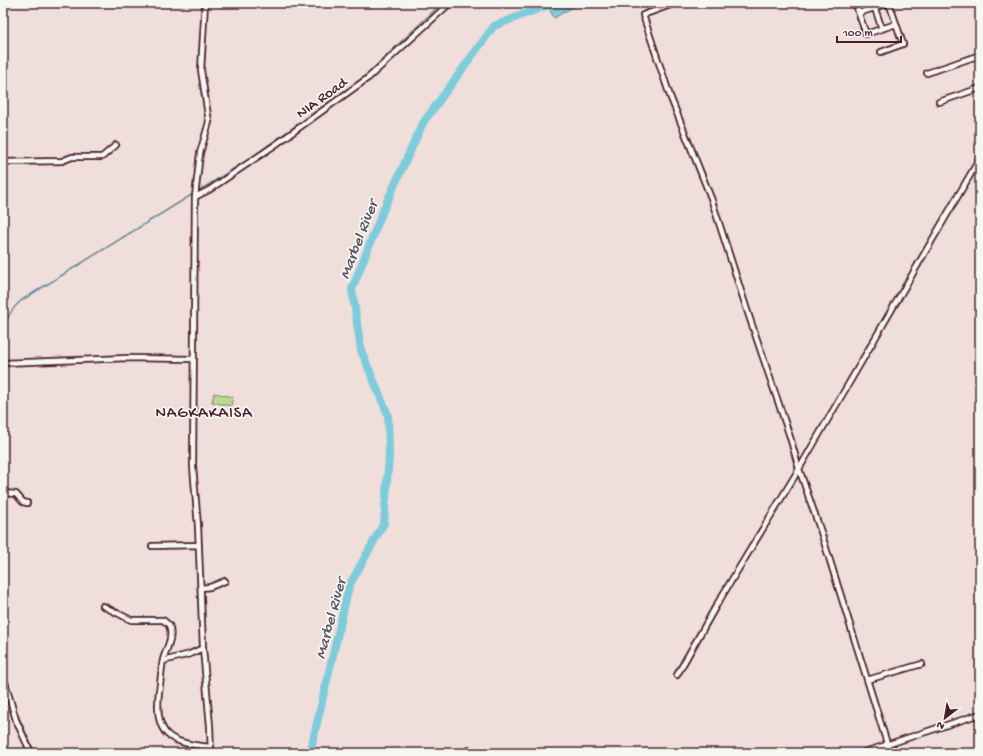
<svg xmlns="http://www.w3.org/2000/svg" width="983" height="756" font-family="'Gochi Hand',sans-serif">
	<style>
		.green { fill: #bcd992; stroke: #837c5e }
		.water { fill: url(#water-ripples); stroke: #698795 }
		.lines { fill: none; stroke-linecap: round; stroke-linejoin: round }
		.stream { stroke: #698795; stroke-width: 1.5 }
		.river { stroke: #7eccdb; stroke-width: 8 }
		.street-casing { stroke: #4a1f2b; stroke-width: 8 }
		.street { stroke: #f6f6f2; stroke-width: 4.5 }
		.labels { text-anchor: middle; stroke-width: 3.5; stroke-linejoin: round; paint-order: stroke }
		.street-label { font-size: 15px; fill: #4a1f2b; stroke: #f6f6f2 }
		.water-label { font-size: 16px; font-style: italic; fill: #5a5360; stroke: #f6f6f2 }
		.neighbourhood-label { font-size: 16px; letter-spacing: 1px; fill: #4a1f2b; stroke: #f6f6f2 }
	</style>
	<defs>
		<pattern id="water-ripples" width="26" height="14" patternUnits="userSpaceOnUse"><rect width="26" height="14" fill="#7eccdb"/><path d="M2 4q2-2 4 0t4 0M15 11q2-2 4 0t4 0" fill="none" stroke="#6eafbc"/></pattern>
	</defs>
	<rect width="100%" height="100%" fill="#efdeda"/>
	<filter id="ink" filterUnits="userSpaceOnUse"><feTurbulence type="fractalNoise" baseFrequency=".025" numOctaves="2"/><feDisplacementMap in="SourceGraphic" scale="8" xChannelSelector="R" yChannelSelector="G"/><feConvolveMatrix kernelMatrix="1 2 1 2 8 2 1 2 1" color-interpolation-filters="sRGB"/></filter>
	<g filter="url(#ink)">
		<path class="green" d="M214,393l19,4 -2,9 -19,-4z"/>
		<path class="water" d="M546,3h34l-26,15z"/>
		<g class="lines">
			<path class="stream" d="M200,190l46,-29 111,-79 11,-9 74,-70
				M3,336c1,-15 8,-27 19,-36l171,-106
				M3,663l13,48 19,42"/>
			<path class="river" d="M310,753l39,-167 35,-63 5,-67 -1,-41 -27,-65 -9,-61 32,-81 39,-85 71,-97 59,-23"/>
			<defs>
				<path id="street" d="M205,3l-4,67 8,52 -9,31 -5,44 -2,269 5,60 5,122 7,78 1,27
					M676,3l-33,12 27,81 41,102 38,118 41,121 9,32 22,63 69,221
					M855,3l11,31 30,-10
					M873,3l9,26
					M859,13l30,-10
					M881,52l22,-8 -14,-41
					M927,73l53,-18
					M939,102l41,-14
					M3,162l59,-1 10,-4h30l14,-12
					M195,197l14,-7 66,-45 93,-67 82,-75
					M3,363l125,-5 66,1
					M3,493l13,1 7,8 4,1
					M152,546l47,-1
					M201,588l9,-1 15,-6
					M103,606l28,14h32l6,5c5,13 -3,23 -6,35 -2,10 -2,21 -4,31 -5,45 10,52 52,56
					M163,661l27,-7 13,-6
					M677,675l39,-69 83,-137 181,-311
					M3,676l13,44 15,33
					M867,680l55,-16
					M469,750l1,3
					M862,753l118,-39"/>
			</defs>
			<use href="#street" class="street-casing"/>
			<use href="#street" class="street"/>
		</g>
	</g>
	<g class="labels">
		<g class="street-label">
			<text transform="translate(321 97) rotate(-36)" y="5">NIA Road</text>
		</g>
		<g class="water-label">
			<text transform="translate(357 239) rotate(-69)" y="6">Marbel River</text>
			<text transform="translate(329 618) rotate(-75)" y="6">Marbel River</text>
		</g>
		<g class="neighbourhood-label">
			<text x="204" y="417">NAGKAKAISA</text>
		</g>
	</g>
	<rect width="983" height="756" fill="none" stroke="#f6f6f2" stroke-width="16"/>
	<rect x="8" y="8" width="967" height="740" fill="none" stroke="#4a1f2b" stroke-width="1.5" filter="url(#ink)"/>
	<g transform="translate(945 718) rotate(211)" stroke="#f6f6f2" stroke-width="3" paint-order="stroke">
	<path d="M0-3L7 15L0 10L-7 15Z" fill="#4a1f2b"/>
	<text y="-6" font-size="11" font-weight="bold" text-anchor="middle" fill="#4a1f2b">N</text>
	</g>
	<path d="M837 36v6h64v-6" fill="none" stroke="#4a1f2b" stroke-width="2"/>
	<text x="843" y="36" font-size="12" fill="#4a1f2b" stroke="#f6f6f2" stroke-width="3" paint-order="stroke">100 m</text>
</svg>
